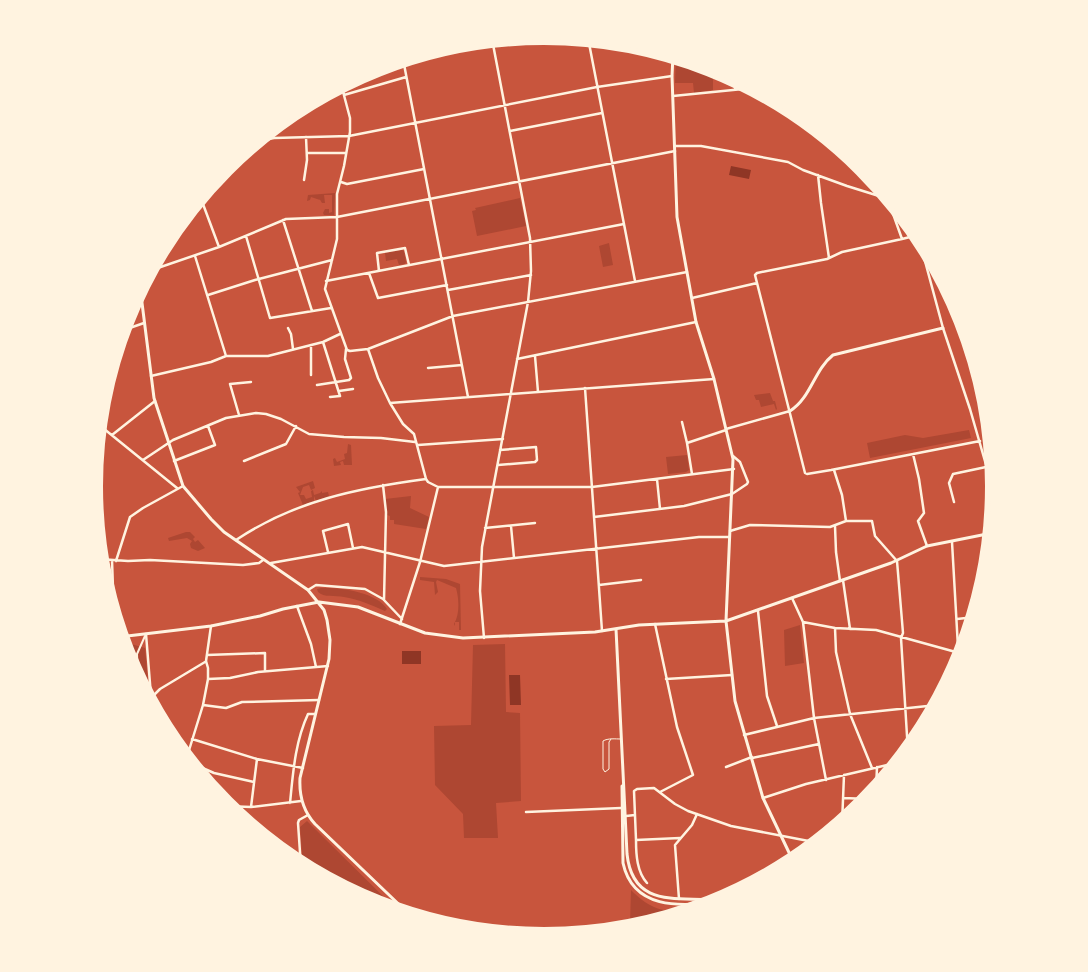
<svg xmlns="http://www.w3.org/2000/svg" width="1088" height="972" font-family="'Sofia Sans Condensed',sans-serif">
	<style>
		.green { fill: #ae4732 }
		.water { fill: #8f3625 }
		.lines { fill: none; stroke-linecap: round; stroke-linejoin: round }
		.service { stroke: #fff3e0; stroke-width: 1 }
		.pedestrian { stroke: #fff3e0; stroke-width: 2 }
		.minor { stroke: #fff3e0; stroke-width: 2.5 }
		.tertiary { stroke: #fff3e0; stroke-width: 3 }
		.rim { fill: none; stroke: #fff3e0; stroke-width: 6 }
	</style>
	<rect width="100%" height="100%" fill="#c8553d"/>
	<path class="green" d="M676,56l16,4v5h7l1,-2 5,2v6h8v19l-19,3 -1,-10h-18z
		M335,193l-1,22h-10l-1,-2 2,-4h4v4l3,-1v-17h-8l1,8h-3l-3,-5 1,2 -9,-3 -1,3 -3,1 1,-6z
		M520,198l6,28 -49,10 -5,-25 4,-1 -1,-2z
		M609,243l4,22 -10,2 -4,-21z
		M402,250l2,1 2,11 -1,2 -6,1 -2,-6 -11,2 -1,-8z
		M770,393l3,8h2l2,8 -1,1 -2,-6 -13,3 -2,-7h-3l-2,-5z
		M969,430l2,8 -101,20 -3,-15 38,-8 18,3z
		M348,444l3,1 1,20h-8l-1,-4 -3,1 1,3 -7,1 -1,-7 2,-1 2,4 8,-3 -1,-5 3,-1z
		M687,455l2,15 -3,2 -18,2 -2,-17z
		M313,481l2,7 -4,2 -2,-5 -6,2 -3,8h4l2,4 6,-2 -1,-6 2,-1 1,5 6,-2 2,-2v2l6,-1 1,4 -13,5 -2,-5v5l-11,4 -5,-12 2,-1 -4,-5z
		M411,496l-1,12 19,9 -3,12 -32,-5v-4h-4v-4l-3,-1 -2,-16z
		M186,532h4l5,5 -2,2 2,3 3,-2 7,8 -7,3 -7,-3 -1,-4 2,-3 -5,-3 -18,3 -1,-3z
		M420,577l26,2 14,5 1,46h-2v-8h-4v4l-1,-2c6,-10 5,-25 2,-36l-19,-8 -1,2 2,10 -3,3 -1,-13 -14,-2z
		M321,588c18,-1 56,4 66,21l-2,2c-14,-6 -27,-12 -41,-14 -9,-2 -20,1 -26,-5l-1,-3z
		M800,625l4,38 -19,3 -1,-36z
		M131,644l14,4 5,55 -24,-44 -4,-14z
		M505,644l1,68 14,1 1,88 -25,2 2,35h-34l-1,-24 -28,-29 -1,-59 37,-1 2,-80z
		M307,821l93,92 -29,-9 -68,-36 -3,-41z
		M631,890c16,16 28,22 52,22v2l-48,15 -5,-5z"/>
	<path class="water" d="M731,166l20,4 -2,9 -20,-4z
		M402,651h19v13h-19z
		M509,675h11l1,30h-11z"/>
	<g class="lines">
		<path class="service" d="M611,739l-2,3v27l-4,3 -2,-3v-28c5,-3 12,-2 18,-2"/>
		<path class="pedestrian" d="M138,681l-1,-27 8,-18"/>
		<path class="minor" d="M588,38l47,243
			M403,59l65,338
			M735,78v11
			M341,84l9,34v14l-6,34 -7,28v45l-12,50 22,61 3,1 18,-2 85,-33 234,-44
			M344,95l62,-18
			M673,96l80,-8
			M510,131l92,-18
			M254,142l20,-4 75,-2 248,-49 75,-11
			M675,146h26l87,16 15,8 44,16 32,10 8,1
			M307,153h39
			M818,175l3,28 8,55
			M304,180l3,-20 -1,-23
			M341,182l6,2 77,-15
			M886,194l16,45 16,-4 25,93 27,81 25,87
			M200,196l19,51
			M283,220l29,91
			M246,236l24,82 61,-10
			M902,239l-60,13 -15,7 -70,14 -2,2 50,198 2,1 24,-4 149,-29
			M195,256l31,100
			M925,259l7,-1
			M149,271l70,-24 67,-28 51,-2 338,-66
			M379,271l-2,-18 28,-5 4,17
			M369,273l9,25 69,-13
			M326,281l298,-57
			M448,290l83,-15
			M208,295l47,-15 77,-20
			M692,298l65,-15
			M288,328l3,6 2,15
			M121,331l23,-8
			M323,342l17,54 -10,1
			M368,349l10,29 12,25 13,21 11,10 12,45 2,3 10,5h154l142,-18
			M535,356l3,36
			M517,359l179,-37
			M428,368l34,-3
			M311,375v-30
			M151,376l60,-14 15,-6h42l55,-14 17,-8
			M317,385l32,-5 2,-2 -6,-19 1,-10
			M585,388l17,243
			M339,391l14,-2
			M390,403l324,-24
			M239,415l-9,-31 21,-2
			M682,422l5,21
			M98,424l79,64
			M726,429l64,-18
			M112,435l43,-34
			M418,445l85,-6
			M913,454l6,25 5,34 -6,8 9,25
			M143,460l30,-20 53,-22 30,-5 10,1 15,5 28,15 35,3 37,1 34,4
			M174,461l41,-16 -7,-19
			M244,461l42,-17 10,-18
			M498,465l37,-3 2,-2 -1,-13 -36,3
			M834,470l8,25 4,26
			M692,474l-5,-31 39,-13
			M657,479l3,30
			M383,485l3,27 -2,88
			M954,502l-5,-19 4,-9 33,-7
			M594,517l90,-11 48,-12 15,-10 1,-2 -8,-20 -7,-6
			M511,526l3,32
			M835,526l1,26 4,29
			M485,528l50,-5
			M730,531l20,-6 80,2 16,-6h26l3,15 22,25 6,72 -2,5 7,114
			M236,540c58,-39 122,-52 190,-61
			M952,542l7,123
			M328,552l-5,-21 25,-7 5,24
			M99,559l29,2 22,-1 93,5 16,-2 4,-3
			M112,560l2,57
			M116,561l14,-44 13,-9 40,-22
			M271,563l91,-16 82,19 255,-29h30
			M843,580l7,49
			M599,585l42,-5
			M308,590l8,-5 49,4 18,10 19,20
			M792,598l11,24 11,96 12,62
			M297,606l14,38 5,23
			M758,611l9,85 10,30
			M957,619l18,-2
			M803,622l32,6 41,2 87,24
			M400,624l20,-62 18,-75
			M655,624l22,103 16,48 -33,17
			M835,628l1,24 14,62 22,54
			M146,634l6,74
			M484,638l-4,-47 2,-44 46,-245 3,-31 -1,-33 -38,-199
			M207,655l58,-2v18
			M208,679l22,-1 28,-6 70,-6
			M666,679l66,-4
			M151,698l9,-9 45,-27
			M203,705l23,3 16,-6 77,-2
			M744,735l70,-17 123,-13
			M192,739l65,20 46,9
			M752,758l67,-14
			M186,760l17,-55 5,-26v-11l-2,-7 5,-35
			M189,762l25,11 40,9
			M726,767l26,-10
			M876,790l1,-23
			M763,798l43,-14 94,-22
			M843,798l26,1
			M290,803c3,-30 5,-61 18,-89h7
			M225,806l26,1 50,-6
			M251,807l6,-48
			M526,812l95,-4
			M626,816l9,-1
			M842,824l2,-49
			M680,838l-44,2 -2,-49 3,-2 17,-1 21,16 13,7 43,15 88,17
			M636,840c0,15 1,32 11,43
			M301,867l-3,-44 1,-3 9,-5
			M679,899l-4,-54 17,-20 5,-11"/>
		<path class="tertiary" d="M673,55l-1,21 5,141 19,105 18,57 19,80 -7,162 9,80 28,97 31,65
			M140,287l14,111 29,88 28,33 13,13 84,58 16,20 3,10 3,20 -1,19 -29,119c-1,18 3,33 15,46l96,92
			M790,411c21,-13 24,-41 43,-56l110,-27
			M616,629l11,225c6,57 55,41 94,47
			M119,637l92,-11 49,-10 23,-7 36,-7 39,5 67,26 38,5 132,-6 44,-7 87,-4 165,-58 36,-17 65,-13
			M622,786l1,77c10,46 56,44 94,39"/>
	</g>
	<path d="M0 0H1088V972H0ZM100 486a444 444 0 1 1 888 0a444 444 0 1 1-888 0Z" fill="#fff3e0" fill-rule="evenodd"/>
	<path class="rim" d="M100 486a444 444 0 1 1 888 0a444 444 0 1 1-888 0Z"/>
</svg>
